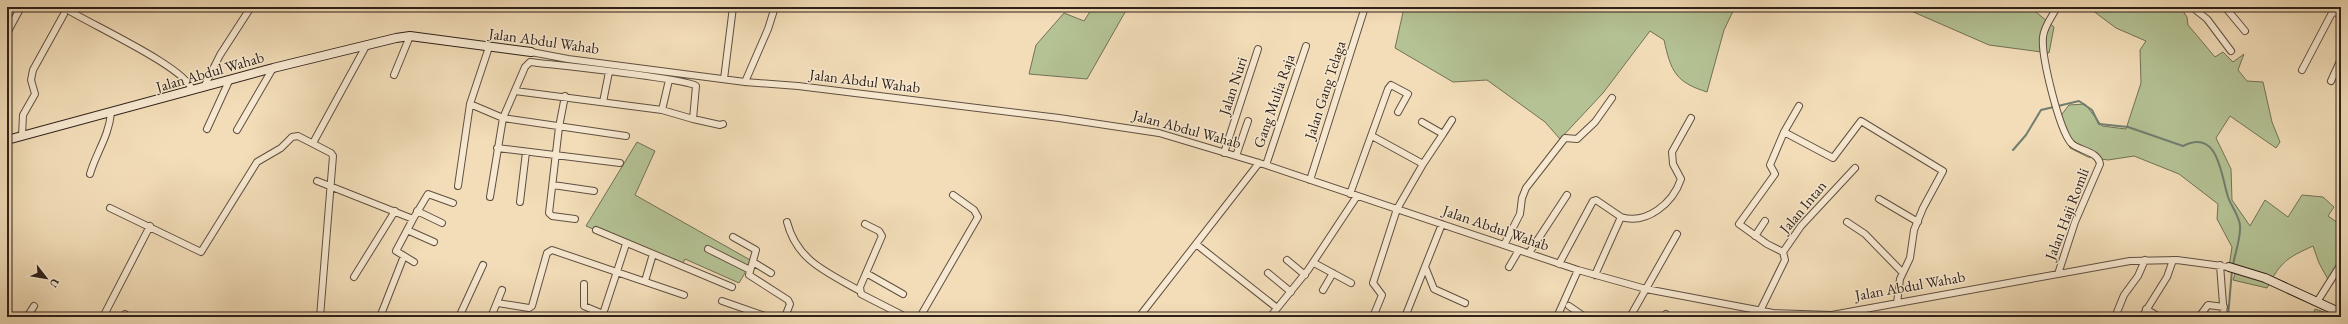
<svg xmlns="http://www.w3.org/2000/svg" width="2348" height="324" font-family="'EB Garamond',serif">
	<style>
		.green { fill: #b4c294; stroke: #727156 }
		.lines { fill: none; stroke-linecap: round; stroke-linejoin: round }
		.stream { stroke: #707e70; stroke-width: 2 }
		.street-casing { stroke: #604f41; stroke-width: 8 }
		.secondary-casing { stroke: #2f2019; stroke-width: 10 }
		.street { stroke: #f7e9d1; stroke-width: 6 }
		.secondary { stroke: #f7e9d1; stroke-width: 8 }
		.labels { text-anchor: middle; stroke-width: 3; stroke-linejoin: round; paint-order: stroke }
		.street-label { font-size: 15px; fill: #2f2019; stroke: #f7e9d1 }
	</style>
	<rect width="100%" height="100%" fill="#f2ddb8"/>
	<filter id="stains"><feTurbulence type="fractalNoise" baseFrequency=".005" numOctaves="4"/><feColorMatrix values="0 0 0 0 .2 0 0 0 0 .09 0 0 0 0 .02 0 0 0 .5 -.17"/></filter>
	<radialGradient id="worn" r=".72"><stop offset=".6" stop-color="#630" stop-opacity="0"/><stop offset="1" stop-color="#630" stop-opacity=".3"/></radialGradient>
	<path class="green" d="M1093,7h35l-41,72 -58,-5 7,-29 28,-32 20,8z
		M1402,7h333l-11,23 -17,62c-32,-10 -36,-21 -43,-52l-14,-9 -47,62 -43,46 -15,-17 -58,-42 -34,2 -58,-34 9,-40z
		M1902,7h128l24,20 -5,26 -60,-8z
		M2088,7h92l7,10 1,8 27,32 8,-5 10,10 11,-8 -6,16 9,11 16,1 9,40 8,20 -4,6 -46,-32 -14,22 15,31 1,31 18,26 15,-26 23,17 14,-22 21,2 11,10 -6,9 10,7 3,-2v48l-11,14 -11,-20 -6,-17c-26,12 -32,15 -46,42l-34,-8 4,-12 -8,-1 3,-20 -15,-28 1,-15 -39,-30 -45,-18 -26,4 -20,-3 -18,-9 -11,-30 10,-13 16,-1 17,22 24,3 15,-46 -1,-33 6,-9 -30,-13z
		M637,142l18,9 -20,44 117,66 -13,22 -54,-24 -4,8 -95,-41z
		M2315,309l23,8h-26z"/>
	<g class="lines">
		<path class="stream" d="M2013,150l13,-15 15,-25 38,-9 13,9 7,14 29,3 55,19c36,-18 38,30 45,51 3,9 12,20 12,29 1,12 -5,27 -7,39
			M2228,317l4,-47"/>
		<defs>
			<path id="street" d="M63,7c24,16 123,60 129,83
				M2057,7c-5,10 -13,19 -14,30 -2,19 16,92 28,106 8,8 27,8 29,21l-25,58 -17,52
				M2192,7l15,12 24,32
				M2225,7l20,24
				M2333,7v4l8,4
				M7,33l14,-26
				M2341,46v5
				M531,52l37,7 177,23 53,4 261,32 100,15 107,32 312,105 68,19 127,24 59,2 298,-54 47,-1 52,7
				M2302,70l31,-59
				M394,75l16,-39
				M724,79l9,-72
				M2331,81l10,-22
				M745,82l23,-53 7,-22
				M204,87l16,-32 31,-48
				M515,91l147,19 7,-30
				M565,96l-6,31 -10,86 3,3 23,3
				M603,102l6,-30
				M470,104l33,14 123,18
				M693,119l27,6 3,-1
				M1422,122l21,12 -20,30
				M207,129l22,-48
				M237,130l36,-62
				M1784,132l15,-26
				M1443,134l9,-14
				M22,136l1,-21 12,-21 -4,-14 2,-10 31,-56
				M1372,136l51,28 -26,45 -24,74 9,12 -9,22
				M313,143l53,-97
				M497,148l123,15
				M1224,153l34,-104
				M1236,156l12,-35
				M1266,165l40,-119
				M90,174c6,-21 19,-38 21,-61
				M1310,180l55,-173
				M317,181l96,38 -17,32 18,11
				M553,185l41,6
				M458,186l12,-82 19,-57
				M1350,194l38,-105 3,-4 17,9 -10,18
				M490,197l13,-79 22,-51 5,-5c24,3 155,16 166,24l-3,33 -31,-9
				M1879,199l39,23
				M520,202l6,-50
				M110,208l91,44 56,-90 24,-14 11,-11 6,-1 33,17 2,3 -13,161
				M417,211l25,12
				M413,219l15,-25 25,9
				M787,222c10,39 40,50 73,69
				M1847,222l18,12 37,38
				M865,224l14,7 3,5 -22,51 1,7 45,23
				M407,230l27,12
				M596,230l136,57
				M1755,236l10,-15
				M733,237l23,13 -7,25 39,25 2,4 -5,13
				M1196,244l81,64
				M1504,245l16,-31 2,-16 4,-10 39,-50 12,1 18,-17 17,-24
				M708,249l42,21
				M1783,252l-16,-8 -28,-20 36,-50 -5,-9 14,-33 49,26 28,-37 82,50 -20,37 -9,22 -4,28 -10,21 -3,24
				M1529,253l38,-58
				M1287,260l18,15
				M753,262l18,11
				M1314,263l37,20
				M1559,264l34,-63 3,-1 25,17
				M2220,265l4,52
				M1509,267l10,-17
				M1426,269l8,20 31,14
				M866,273l37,21
				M1268,273l23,19
				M1595,275l26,-58c26,8 52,-14 60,-38l-8,-15 -1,-12 19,-34
				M354,277l41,-66
				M645,281l8,-27
				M584,284v22l19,8
				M1323,290l10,-17
				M722,301l43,15
				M2317,302l24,-38
				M498,303l31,5 3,-2 15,-53 5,-3 132,45
				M1569,306l16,11
				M2146,309l13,8
				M1760,311l25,-51 -2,-8 18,-26 54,-58
				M27,317l7,-11
				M103,317l47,-91
				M124,317l1,-3
				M380,317l24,-61
				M459,317l24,-52
				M491,317l11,-27
				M602,317l24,-73
				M920,317l58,-100 -4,-7 -21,-15
				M1139,317l120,-154
				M1270,317l38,-47 49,-74
				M1405,317l37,-93
				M1557,317l21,-47
				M1630,317l47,-83
				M1664,317l2,-3
				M2115,317l9,-22 14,-19 7,-16
				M2142,317l25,-40 6,-17
				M2199,317l9,-12 16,2"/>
			<path id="secondary" d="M7,140l266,-72 123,-30 14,-2 121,16
				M2229,267l36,11 76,35"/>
		</defs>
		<use href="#street" class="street-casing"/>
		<use href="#secondary" class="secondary-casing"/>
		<use href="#street" class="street"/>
		<use href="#secondary" class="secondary"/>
	</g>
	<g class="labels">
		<g class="street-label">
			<text transform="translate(544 41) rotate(8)" y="5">Jalan Abdul Wahab</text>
			<text transform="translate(210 72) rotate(-16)" y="5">Jalan Abdul Wahab</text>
			<text transform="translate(865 81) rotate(7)" y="5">Jalan Abdul Wahab</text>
			<text transform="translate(1233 86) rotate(-72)" y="5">Jalan Nuri</text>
			<text transform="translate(1325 90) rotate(-72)" y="5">Jalan Gang Telaga</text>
			<text transform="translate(1274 101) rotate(-71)" y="5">Gang Mulia Raja</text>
			<text transform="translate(1187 129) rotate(15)" y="5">Jalan Abdul Wahab</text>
			<text transform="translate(1803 207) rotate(-50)" y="5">Jalan Intan</text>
			<text transform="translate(2067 214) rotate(-69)" y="5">Jalan Haji Romli</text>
			<text transform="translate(1496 228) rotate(19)" y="5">Jalan Abdul Wahab</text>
			<text transform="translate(1910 286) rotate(-10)" y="5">Jalan Abdul Wahab</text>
		</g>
	</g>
	<rect width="2348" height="324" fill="none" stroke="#f2ddb8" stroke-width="24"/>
	<rect x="8" y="8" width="2332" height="308" fill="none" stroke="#2f2019" stroke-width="2"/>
	<rect x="12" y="12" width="2324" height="300" fill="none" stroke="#2f2019"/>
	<g transform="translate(46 278) rotate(121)" stroke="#f7e9d1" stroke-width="3" paint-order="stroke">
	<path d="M0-3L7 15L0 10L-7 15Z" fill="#2f2019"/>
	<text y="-6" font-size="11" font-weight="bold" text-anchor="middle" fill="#2f2019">U</text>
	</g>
	<rect width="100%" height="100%" filter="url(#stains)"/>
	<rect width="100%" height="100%" fill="url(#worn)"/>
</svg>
